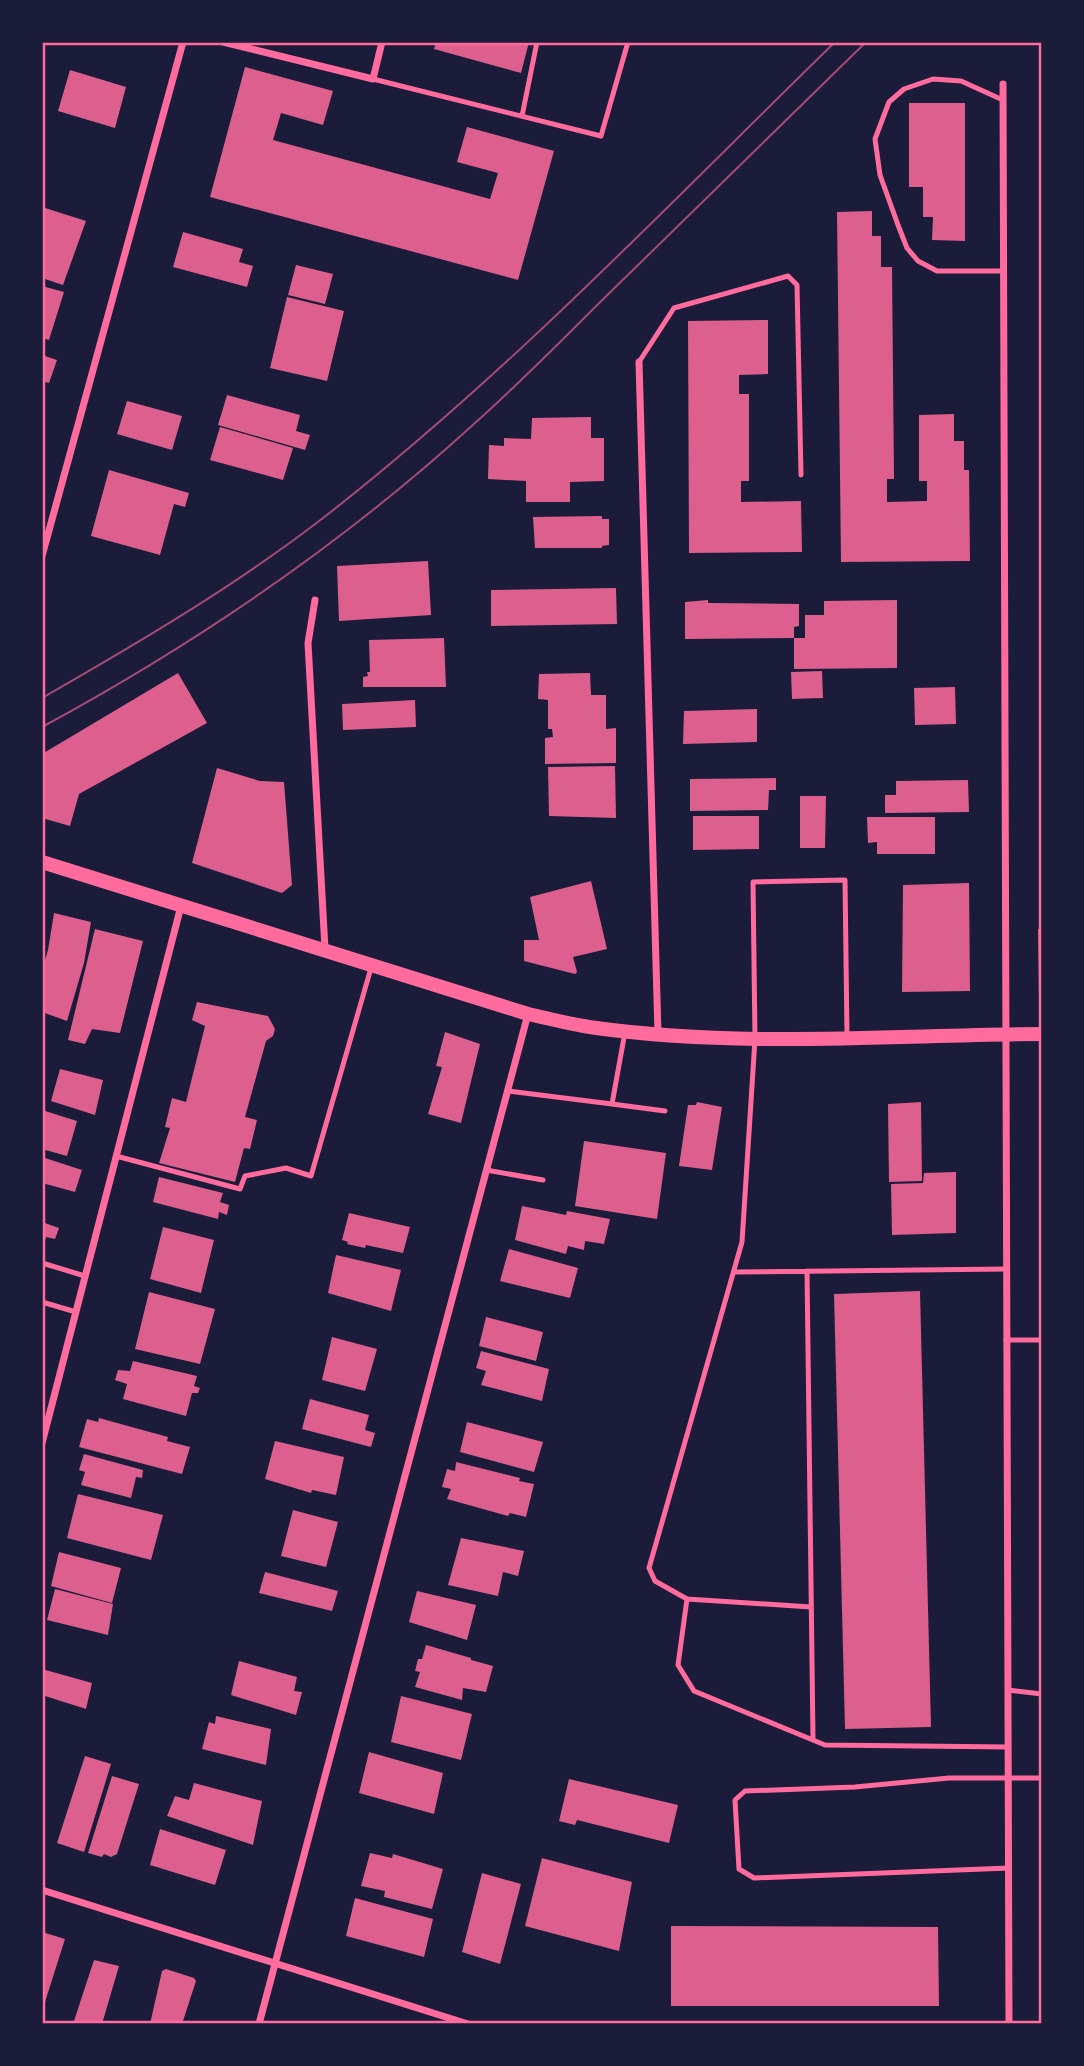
<svg xmlns="http://www.w3.org/2000/svg" width="1084" height="2066" font-family="Rubik,sans-serif">
	<style>
		.building { fill: #dd5f8e }
		.lines { fill: none; stroke-linecap: round; stroke-linejoin: round }
		.service { stroke: #ff6b9d; stroke-width: 5 }
		.minor { stroke: #ff6b9d; stroke-width: 7 }
		.secondary { stroke: #ff6b9d; stroke-width: 14 }
		.tram { stroke: #a44b75; stroke-width: 2 }
		.neatline { fill: none; stroke: #ff6b9d; stroke-width: 2.5 }
	</style>
	<rect width="100%" height="100%" fill="#1b1b3a"/>
	<path class="building" d="M436,42h93l-8,31 -87,-24z
		M245,67l88,24 -10,34 -42,-12 -8,27 217,59 8,-26 -41,-11 10,-35 87,24 -36,129 -308,-83z
		M70,70l56,17 -11,41 -57,-17z
		M909,103h56v138l-33,-1 1,-23h-10v-30h-14z
		M42,207l44,14 -23,64 -21,-7z
		M872,211v25h9v31h11l2,212h-7v23l40,-1v-20h-8v-66l35,-1v27h10v29h5l1,91 -129,1 -4,-350z
		M183,232l60,17 -4,13 14,4 -6,21 -74,-20z
		M296,265l37,9 -8,30 -37,-9z
		M42,286l22,6 -15,48 -7,-2z
		M287,297l57,14 -17,70 -57,-13z
		M768,320v54l-29,1v19h10v87h-8v21l60,-1 1,51 -113,1 -1,-232z
		M42,355l15,5 -8,23 -7,-2z
		M227,395l73,20 -4,16 14,4 -5,15 -87,-25z
		M127,401l55,15 -10,34 -55,-16z
		M591,417v21h13v43l-34,1v20h-44v-21l-38,-2 1,-34 15,1v-8l27,1 1,-21z
		M220,427l73,21 -10,32 -73,-20z
		M109,470l80,23 -4,14 -11,-3 -14,51 -69,-19z
		M602,516v3h7v26l-7,1v2h-67l-2,-31z
		M428,561l3,54 -92,6 -2,-55z
		M616,588l1,36 -126,2v-36z
		M708,600v3l91,1v22l-5,1v11l-109,1v-37z
		M897,600v68l-103,1v-31h11v-23h19v-14z
		M444,638l2,49h-83v-10l5,-1 -1,-4h3l-1,-32z
		M822,671l1,27 -31,1 -1,-27z
		M178,673l29,50 -128,71 -9,32 -28,-8v-64z
		M590,673l1,22h15v34l10,-1v35l-71,1v-26l8,-1 -1,-8h-4v-29l-10,-1 1,-25z
		M955,687l1,37 -41,1 -1,-37z
		M415,700l1,27 -73,3 -1,-26z
		M757,709v33l-74,2 1,-33z
		M1039,762h3v66h-2z
		M615,766l1,52 -67,-2 -1,-49z
		M217,768l43,13 24,1 8,103 -10,8 -90,-30z
		M776,778v12h-7l-1,20 -78,1v-32z
		M968,780l1,32 -84,1v-18h11v-14z
		M800,796h26l-1,52h-25z
		M693,816h66v33l-66,1z
		M867,817h68v37h-58v-12l-9,1z
		M591,881l16,68 -34,8 4,15 -2,2 -51,-13v-21h15l-9,-43z
		M969,883l1,108 -68,1 1,-107z
		M54,913l37,9 -7,41 -17,58 -25,-9v-42l6,-20z
		M95,929l48,12 -23,92 -28,-4 -7,15 -17,-4z
		M1038,929h4v67h-3z
		M197,1002l71,14 7,13 -2,7 -7,5 -21,76 12,3 -7,29 -6,-1 -9,34 -76,-19 11,-35 -5,-1 7,-29 14,4 19,-76 -13,-6z
		M445,1032l35,12 -19,79 -33,-9 14,-47 -6,-1z
		M60,1069l43,11 -8,35 -44,-14z
		M697,1102l25,5 -10,63 -33,-4 9,-61h8z
		M921,1102l1,79 -33,1 -1,-78z
		M42,1110l35,11 -10,35 -25,-7z
		M584,1141l82,12 -9,66 -82,-13z
		M42,1157l40,13 -7,22 -33,-9z
		M956,1172v61l-64,2 -1,-51 32,-1 1,-10z
		M159,1177l64,16 -3,9 9,3 -2,10 -8,-3 -1,7 -65,-17z
		M522,1206l44,9 1,-4 43,8 -6,25 -19,-3 -1,9 -16,-4 -2,8 -51,-14z
		M349,1213l61,14 -7,26 -37,-8 -1,3 -18,-4 1,-2 -6,-2z
		M42,1222l17,6 -4,11 -9,-2 -3,9z
		M163,1227l51,13 -13,53 -51,-14z
		M509,1249l69,19 -8,30 -70,-17z
		M336,1255l65,15 -10,41 -63,-18z
		M920,1291l11,436 -86,2 -11,-435z
		M149,1292l66,17 -15,55 -65,-15z
		M486,1317l57,15 -7,29 -57,-15z
		M332,1337l45,12 -12,42 -43,-11z
		M481,1351l68,18 -7,32 -61,-16 5,-14 -10,-3z
		M133,1361l64,15 -3,10 6,2 -2,5h-6l-6,23 -63,-17 4,-15 -12,-4 3,-10 12,1z
		M310,1399l59,16 -4,15 10,3 -4,14 -69,-18z
		M99,1418l69,19 -1,4 23,6 -8,27 -103,-27 8,-28 11,3z
		M467,1422l76,20 -9,30 -74,-20z
		M275,1441l69,16 -8,38 -24,-5 -1,3 -46,-14z
		M84,1454l59,16 -1,8 -6,-1 -5,21 -50,-13 4,-13 -6,-2z
		M456,1462l64,16 -1,3 15,3 -8,33 -16,-4 -2,3 -61,-17 4,-10 -9,-2 5,-18 8,2z
		M78,1494l85,21 -12,45 -84,-22z
		M293,1510l45,12 -12,45 -45,-11z
		M461,1538l63,13 -6,25 -15,-4 -5,24 -50,-11z
		M59,1552l62,16 -9,35 -61,-17z
		M265,1572l73,19 -6,20 -73,-18z
		M55,1589l58,15 -5,31 -61,-15z
		M417,1591l59,14 -9,35 -58,-18z
		M426,1645l45,13v2l22,6 -7,26 -23,-4 -1,12 -47,-13 5,-15 -5,-1 3,-12h4z
		M239,1661l58,16 -3,14 8,1 -6,23 -65,-20z
		M42,1669l50,14 -6,26 -44,-14z
		M401,1696l71,18 -11,46 -70,-18z
		M216,1716l55,13 -5,36 -64,-16 7,-27 6,2z
		M369,1752l74,21 -9,41 -75,-21z
		M85,1756l26,8 -27,88 -27,-9z
		M112,1776l27,8 -22,70 -6,3 -7,-3 -2,3 -14,-4z
		M569,1779l109,26 -9,38 -92,-23 -2,5 -16,-4z
		M194,1783l68,18 -9,44 -86,-29 8,-20 14,4z
		M160,1829l66,21 -11,35 -65,-20z
		M370,1853l22,5 1,-4 50,15 -11,40 -48,-12 1,-6 -24,-5z
		M542,1858l90,24 -13,69 -94,-25z
		M482,1873l39,11 -21,80 -38,-12z
		M355,1898l78,21 -9,38 -78,-21z
		M671,1926l267,1 1,79h-268z
		M42,1932l23,7 -20,63 -3,-1z
		M94,1960l25,6 -17,58h-29z
		M166,1969l28,9 2,3 -14,43h-32l12,-53z"/>
	<g class="lines">
		<path class="service" d="M373,79l228,57 27,-94
			M1003,100l-42,-19 -28,-2 -29,10 -15,13 -14,37 5,36 18,50 9,23 11,13 19,10h66
			M522,116l15,-74
			M639,362l35,-54 114,-32 9,9 4,190
			M847,1036l-2,-156 -92,2 2,157 -13,203 -93,326 6,13 32,18 -9,66 16,26 131,54 183,2
			M508,1091l104,13 13,-72
			M612,1104l53,7
			M116,1156l124,33 5,-13 41,-8 25,8 60,-208
			M486,1170l57,10
			M42,1263l43,13
			M807,1271l6,468
			M734,1272l272,-3
			M42,1302l34,10
			M1006,1340h36
			M687,1599l124,8
			M1008,1690l34,4
			M1009,1868l-255,10 -15,-9 -4,-69 10,-9 110,-4 94,-9h93"/>
		<path class="minor" d="M223,42l150,37 9,-37
			M1003,84l6,1940
			M639,362l19,672
			M42,556l141,-514
			M315,600l-7,43 17,306
			M42,1443l139,-537
			M42,1890l426,134
			M259,2024l269,-1010"/>
		<path class="secondary" d="M42,862l486,152c23,5 45,11 68,14 147,20 298,7 446,6"/>
		<path class="tram" d="M42,698c96,-55 193,-112 281,-180 184,-143 346,-314 512,-476
			M42,727c155,-84 303,-185 433,-304 55,-49 106,-103 159,-154 77,-76 155,-151 232,-227"/>
	</g>
	<rect width="1084" height="2066" fill="none" stroke="#1b1b3a" stroke-width="88"/>
	<rect x="44" y="44" width="996" height="1978" class="neatline"/>
</svg>
